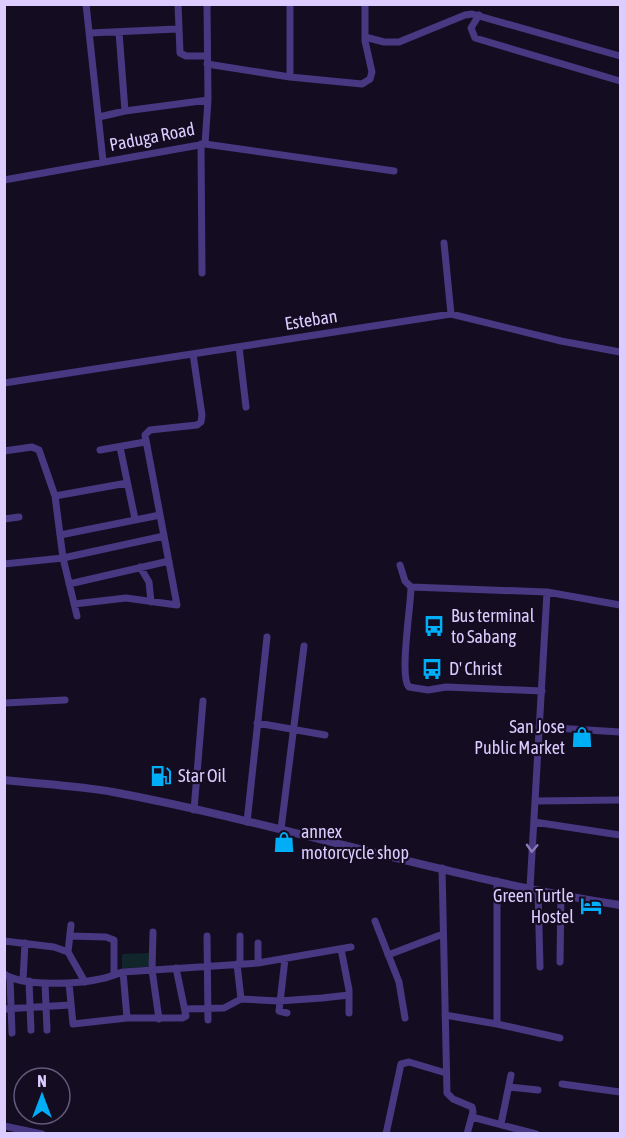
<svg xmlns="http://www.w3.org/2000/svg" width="625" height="1138" font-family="'Asap Condensed',sans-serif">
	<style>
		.green { fill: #10262b }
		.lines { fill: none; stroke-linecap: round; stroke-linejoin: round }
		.minor { stroke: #483781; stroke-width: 7 }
		.tertiary { stroke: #483781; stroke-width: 8 }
		.oneway { stroke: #8b7aba }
		.labels { text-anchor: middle; stroke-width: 4.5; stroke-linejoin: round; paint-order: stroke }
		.street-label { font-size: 18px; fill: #dcccff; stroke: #140d21 }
		.poi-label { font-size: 18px; fill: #dcccff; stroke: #140d21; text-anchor: start }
	</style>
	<rect width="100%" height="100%" fill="#140d21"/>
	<path class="green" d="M150,953v14l-28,1v-14z"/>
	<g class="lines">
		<path class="minor" d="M86,4l17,157
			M178,4l2,49 6,3h21
			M479,15l-8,13 4,10 145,43
			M119,32l6,79
			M90,33l87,-4
			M365,37l19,5h15l66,-27 7,-1 148,42
			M207,64l83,13 72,7 8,-5 2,-7 -7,-31v-37
			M290,77v-73
			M99,117l26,-6 83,-11
			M201,144l1,129
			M205,144l3,-44 -1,-96
			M4,180l201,-36 189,27
			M444,243l7,71
			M239,347l7,60
			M4,383l447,-69 110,27 59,11
			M120,447l15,72
			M100,450l45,-8
			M4,451l28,-4 7,3 16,46 8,62 14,58
			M55,496l72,-13
			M4,519l15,-2
			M60,535l100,-20
			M4,564l59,-6 101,-22
			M400,565l5,16 6,6
			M140,567l9,15 2,20
			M69,584l100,-23
			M74,604l52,-6 51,7 -32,-170 5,-5 47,-5 4,-3 1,-7 -9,-61
			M542,691l-96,-4 -18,3 -19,-3c-10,-10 2,-81 2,-100l136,5 73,13
			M4,703l61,-3
			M257,723l68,12
			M539,727l81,5
			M535,801l85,-1
			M194,810l9,-109
			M247,822l20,-185
			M534,822l86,13
			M281,829l23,-183
			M442,868l5,225 6,6 19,8 1,5 -6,22
			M497,881v143
			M530,888l17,-296
			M538,890l2,77
			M375,921l24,61 6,36
			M153,932l-1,38 7,49
			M70,936l36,1 8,3v34
			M207,936l1,84
			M240,936v28
			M4,941l50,6 14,5 17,30
			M258,943v20
			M341,949l8,41v23
			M68,952l3,-27
			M388,955l55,-21
			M285,959l-6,52 8,2
			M560,962l1,-68
			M237,964l4,35
			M123,972l4,46
			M4,974c19,13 74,10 96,5 8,-1 15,-5 23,-7l135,-9 93,-16
			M10,978l2,55
			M23,980l2,-37
			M29,981l2,49
			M45,983l2,47
			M69,983l4,41 54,-6h55l4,-2 -10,-48
			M4,1009l66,-4
			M185,1009l39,-1 17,-9 38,2 43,-3 27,-3
			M445,1015l52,9 63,14
			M562,1084l58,8
			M509,1087l29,3
			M472,1117l64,17
			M501,1124l10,-49
			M4,1126l38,8
			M386,1134l15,-70 8,-2 37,11"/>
		<path class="tertiary" d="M4,780c36,4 74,6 109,12 170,32 336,87 507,113"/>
	</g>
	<defs><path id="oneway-chevron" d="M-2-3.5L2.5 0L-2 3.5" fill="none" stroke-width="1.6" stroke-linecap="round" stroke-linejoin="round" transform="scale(1.5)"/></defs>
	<use class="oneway" href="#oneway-chevron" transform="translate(532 848) rotate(93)"/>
	<defs>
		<symbol id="bus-bare" viewBox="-9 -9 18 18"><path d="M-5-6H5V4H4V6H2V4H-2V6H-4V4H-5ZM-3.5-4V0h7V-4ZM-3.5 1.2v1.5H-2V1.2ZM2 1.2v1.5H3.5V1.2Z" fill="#00aef7" stroke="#140d21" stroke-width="2.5" paint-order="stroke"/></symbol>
		<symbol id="shop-bare" viewBox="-9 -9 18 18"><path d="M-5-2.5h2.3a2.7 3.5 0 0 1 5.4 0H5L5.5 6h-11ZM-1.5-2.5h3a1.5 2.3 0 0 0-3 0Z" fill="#00aef7" stroke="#140d21" stroke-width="2.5" paint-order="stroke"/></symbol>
		<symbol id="fuel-bare" viewBox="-9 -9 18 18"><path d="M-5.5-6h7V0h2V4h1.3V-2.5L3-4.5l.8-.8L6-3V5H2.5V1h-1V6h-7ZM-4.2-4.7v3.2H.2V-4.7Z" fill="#00aef7" stroke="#140d21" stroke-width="2.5" paint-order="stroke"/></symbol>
		<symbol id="hotel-bare" viewBox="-9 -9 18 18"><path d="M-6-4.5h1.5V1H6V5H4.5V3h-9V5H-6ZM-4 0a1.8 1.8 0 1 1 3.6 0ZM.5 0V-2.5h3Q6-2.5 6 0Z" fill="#00aef7" stroke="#140d21" stroke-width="2.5" paint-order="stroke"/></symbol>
	</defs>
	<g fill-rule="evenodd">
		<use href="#bus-bare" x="419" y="611" width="30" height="30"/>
		<use href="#bus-bare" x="417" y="654" width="30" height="30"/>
		<use href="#shop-bare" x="567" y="722" width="30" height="30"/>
		<use href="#fuel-bare" x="146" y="761" width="30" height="30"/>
		<use href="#shop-bare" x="269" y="827" width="30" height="30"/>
		<use href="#hotel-bare" x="576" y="891" width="30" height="30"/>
	</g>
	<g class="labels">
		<g class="street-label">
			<text transform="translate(152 137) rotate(-11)" y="6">Paduga Road</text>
			<text transform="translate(311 320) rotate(-9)" y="6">Esteban</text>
		</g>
		<g class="poi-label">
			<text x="451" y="622">Bus terminal<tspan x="451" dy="21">to Sabang</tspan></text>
			<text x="449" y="675">D' Christ</text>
			<text x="565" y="733" text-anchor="end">San Jose<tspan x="565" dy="21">Public Market</tspan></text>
			<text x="178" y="782">Star Oil</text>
			<text x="301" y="838">annex<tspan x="301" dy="21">motorcycle shop</tspan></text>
			<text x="574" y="902" text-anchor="end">Green Turtle<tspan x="574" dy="21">Hostel</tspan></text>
		</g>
	</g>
	<rect width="625" height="1138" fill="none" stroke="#dcccff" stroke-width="12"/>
	<g transform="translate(42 1096)"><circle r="28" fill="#140d21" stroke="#64597a" stroke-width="1.5"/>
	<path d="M0-4.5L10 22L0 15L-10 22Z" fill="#00aef7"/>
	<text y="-9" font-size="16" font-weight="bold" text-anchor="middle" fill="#dcccff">N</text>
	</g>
</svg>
